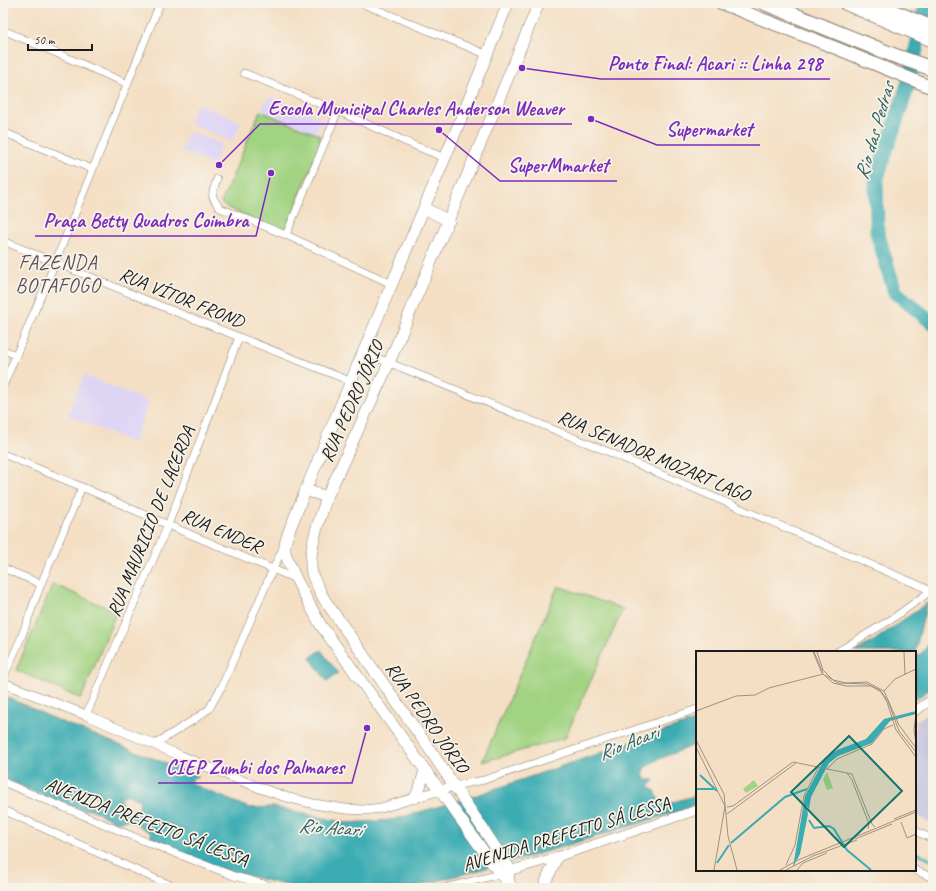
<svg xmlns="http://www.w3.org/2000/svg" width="936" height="891" font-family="Caveat,sans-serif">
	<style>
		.built { fill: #ded5f5 }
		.industrial { fill: #c3c1db }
		.green { fill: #a1d382; stroke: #5e784f }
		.water { fill: #3aacb2; stroke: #2b6467; fill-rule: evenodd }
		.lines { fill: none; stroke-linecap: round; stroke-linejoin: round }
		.stream { stroke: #3aacb2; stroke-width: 2.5 }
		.river { stroke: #3aacb2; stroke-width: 15 }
		.minor-casing { stroke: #887e70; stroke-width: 8 }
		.tertiary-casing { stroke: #887e70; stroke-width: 10 }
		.secondary-casing { stroke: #887e70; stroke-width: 12 }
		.primary-casing { stroke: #887e70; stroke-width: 14 }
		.motorway-casing { stroke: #887e70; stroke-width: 16 }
		.minor { stroke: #fff; stroke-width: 7 }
		.tertiary { stroke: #fff; stroke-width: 9 }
		.secondary { stroke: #fff; stroke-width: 11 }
		.primary { stroke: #fff; stroke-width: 12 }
		.motorway { stroke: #fff; stroke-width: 14 }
		.labels { text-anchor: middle; stroke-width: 3.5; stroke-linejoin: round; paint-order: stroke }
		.street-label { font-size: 19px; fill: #1c1c1c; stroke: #f7f3e8 }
		.water-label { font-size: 20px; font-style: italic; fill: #2a5d60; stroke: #f7f3e8 }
		.neighbourhood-label { font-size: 20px; letter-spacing: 1px; fill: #5c4c59; stroke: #f7f3e8 }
		.inset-river { fill: none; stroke: #3aacb2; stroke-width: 2 }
		.inset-road { fill: none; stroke: #9e9181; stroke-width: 1 }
		.view { fill: #0f766e; fill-opacity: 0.15; stroke: #0f766e; stroke-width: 2 }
		.inset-edge { fill: none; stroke: #1c1c1c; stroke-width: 2 }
		.leader { fill: none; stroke: #7b2cbf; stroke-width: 1.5 }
		.callout-dot { fill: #7b2cbf; stroke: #f7f3e8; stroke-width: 1.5 }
		.callout-label { font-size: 20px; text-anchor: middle; font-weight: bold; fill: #7b2cbf; stroke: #f7f3e8; stroke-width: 3.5; stroke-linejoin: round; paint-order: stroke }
	</style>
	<rect width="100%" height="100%" fill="#f7f3e8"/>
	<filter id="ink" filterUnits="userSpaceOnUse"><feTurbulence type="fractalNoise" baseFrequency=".025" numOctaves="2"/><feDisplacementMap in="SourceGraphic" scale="8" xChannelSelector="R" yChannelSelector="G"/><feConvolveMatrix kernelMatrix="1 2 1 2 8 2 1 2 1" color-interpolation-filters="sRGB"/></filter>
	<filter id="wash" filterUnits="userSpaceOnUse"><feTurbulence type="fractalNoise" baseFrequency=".012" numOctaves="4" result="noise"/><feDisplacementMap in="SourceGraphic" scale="16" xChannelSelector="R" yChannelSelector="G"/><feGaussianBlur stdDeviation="0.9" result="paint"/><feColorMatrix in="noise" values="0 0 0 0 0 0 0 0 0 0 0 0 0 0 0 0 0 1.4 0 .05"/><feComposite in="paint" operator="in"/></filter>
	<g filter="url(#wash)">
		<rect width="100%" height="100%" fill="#f4dfc4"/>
		<path class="built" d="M271,97l51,22 -6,14 -55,-23 5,-10z
			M197,103l44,19 -9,20 -44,-19z
			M189,131l33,13 -9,21 -32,-14z
			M84,375l65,27 -16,41 -66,-28z"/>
		<path class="industrial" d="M933,132v108l-2,-5 -4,-27 4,-74z
			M933,710v115l-18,-11v-92z"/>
		<path class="green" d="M260,111l59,24 2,8 -35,87h-7l-53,-23 -5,-4z
			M53,584l40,18 24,9 -36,88 -65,-29z
			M558,586l65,23 -58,129 -83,24z"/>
		<path class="water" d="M927,603l-12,49h-60l20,-12z
			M933,639v48l-18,13v-44l6,-2z
			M321,650l17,23 -11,8 -17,-23z
			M3,695l56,26 139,55 -7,3 3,6 55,23 25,-1 73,16 45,-3 79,-23 226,-77v25l-6,1 -34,14 -13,8 -1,6 3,6h8l-5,7 6,4 5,11 10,1 27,-8v9l-18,7 -154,47 -104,27 -13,3h-111l-80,-20 -67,-27 1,-8 -22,-13 -14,2 -24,-13 -8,1 -40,-14 -40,-18zM83,794l11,1 9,5 -1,4c-11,1 -14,2 -20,-7zM127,794l13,6 -1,9c-12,2 -14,0 -19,-10z"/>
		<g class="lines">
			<path class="stream" d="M915,852l18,8"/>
			<path class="river" d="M926,3l-17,79 -33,98 1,52 18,60 38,31"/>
		</g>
	</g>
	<g filter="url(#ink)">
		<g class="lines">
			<defs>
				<path id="minor" d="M361,3l127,52
					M3,30l125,54
					M244,73l94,38 73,33 34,14
					M3,132l89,37
					M217,179c-5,16 -8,15 3,29l66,27 106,49
					M286,235l52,-124
					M3,241l158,65 189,75
					M3,350l13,5
					M362,353l13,4 234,95 314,135 7,4
					M3,386l52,-123 105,-260
					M3,454l79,33 86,38 128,54
					M3,568l38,16
					M837,652l55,-33 40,-29
					M3,683l2,-9 16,-36 20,-54 41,-97
					M86,715l82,-190 71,-188
					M155,744l40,-25 14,-10 13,-23 51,-117 11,-23
					M3,782l146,61 85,33 45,12
					M454,786l30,-6 213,-71
					M3,810l155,70 21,8
					M915,831l18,8
					M915,870l18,8
					M445,888l55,-14"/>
				<path id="tertiary" d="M3,683l83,32 95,41 79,32 26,9 28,7 31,5 19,1 17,-2 73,-22
					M915,711l18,-12
					M502,873l55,-16 140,-47"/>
				<path id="secondary" d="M508,3l-63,155 -118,280 -38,93 -3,9 -1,5v7l3,9 8,18 24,45 180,250 13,14
					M424,208l25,13
					M305,490l22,7
					M415,798l5,-11 5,-17
					M509,883l-1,-17 -82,-122 -102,-145c-4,-8 -9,-17 -12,-25 -5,-24 8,-55 15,-77l62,-134 150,-360
					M544,888l3,-9 10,-22"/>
				<path id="primary" d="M721,3l115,45 97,40
					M875,3l58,24"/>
				<path id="motorway" d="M765,3l128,52 40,14
					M846,3l87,37"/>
			</defs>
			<use href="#minor" class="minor-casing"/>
			<use href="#tertiary" class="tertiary-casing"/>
			<use href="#secondary" class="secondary-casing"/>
			<use href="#primary" class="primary-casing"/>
			<use href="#motorway" class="motorway-casing"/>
			<use href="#minor" class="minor"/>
			<use href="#tertiary" class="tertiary"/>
			<use href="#secondary" class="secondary"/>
			<use href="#primary" class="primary"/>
			<use href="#motorway" class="motorway"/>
		</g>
	</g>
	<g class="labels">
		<g class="street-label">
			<text transform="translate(182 297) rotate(22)" y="7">RUA VÍTOR FROND</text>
			<text transform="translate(351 401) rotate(-66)" y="7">RUA PEDRO JÓRIO</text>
			<text transform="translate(654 455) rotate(23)" y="7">RUA SENADOR MOZART LAGO</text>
			<text transform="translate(150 521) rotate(-68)" y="7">RUA MAURICIO DE LACERDA</text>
			<text transform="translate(222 530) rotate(23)" y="7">RUA ENDER</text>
			<text transform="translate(428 717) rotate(55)" y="7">RUA PEDRO JÓRIO</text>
			<text transform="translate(147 821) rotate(21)" y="7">AVENIDA PREFEITO SÁ LESSA</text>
			<text transform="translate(566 833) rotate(-17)" y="7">AVENIDA PREFEITO SÁ LESSA</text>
		</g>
		<g class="water-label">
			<text transform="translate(874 131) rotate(-74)" y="7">Rio das Pedras</text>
			<text transform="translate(628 742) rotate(-22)" y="7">Rio Acari</text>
			<text transform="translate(330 827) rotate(4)" y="7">Rio Acari</text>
		</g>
		<g class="neighbourhood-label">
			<text x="58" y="269">FAZENDA<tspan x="58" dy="23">BOTAFOGO</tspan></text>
		</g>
	</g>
	<g transform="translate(696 651)">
		<rect width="220" height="220" fill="#f4dfc4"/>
		<path d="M131,121l6,16 -6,2 -4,-11zM58,129l4,6 -12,7 -3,-4z" fill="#a1d382"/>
		<path d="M220,60v3l-26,7 -18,22 -34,13 -9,7 -18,34 -2,12 -3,-4 2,9 -8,40 -7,13 12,-71 20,-38 12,-8 29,-11 18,-20z" fill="#3aacb2"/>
		<path class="inset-river" d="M4,124l17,16M0,138h18M113,169l5,8 15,-2 5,3 13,21 24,20M35,192l54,-46 22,-8M21,212l12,-18"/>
		<path class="inset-road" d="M117,1l9,21 11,10 13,3h25l10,6 6,10 9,28 20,27M118,1l9,21M121,1l6,18 10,10 13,3 21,-1 17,9 15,34 17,23M208,1l1,23M129,24l13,8 29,1 13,6 8,11 11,30 17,21M188,40l11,-12 21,-10M0,60l40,-15 19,-1 14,-7 54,-14M220,63l-2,16 2,13M0,89l28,54 4,42 9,34M0,96l29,59 -11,64M131,118l10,-10 35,-15 12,-15 9,-4M151,122l5,7 17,44 -1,5M31,156l6,-1 60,-44 59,12 20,50 3,3M31,163l69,-51M198,168l22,-9M205,171l6,16 9,-4M159,188l37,-15M90,214l9,-20 9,-49 14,-28M84,219l18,-10 118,-48M90,219l27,-14 44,-16M101,219l6,-7 24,-10"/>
		<path class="view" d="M153,85l53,55 -58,56 -53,-55z"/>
		<rect width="220" height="220" class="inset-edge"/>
	</g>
	<path class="leader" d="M522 68L601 79H830M219 165L260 124H572M591 119L657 145H760M439 130L500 181H617M271 173L256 236H35M367 728L352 783H158"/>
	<g class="callout-dot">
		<circle cx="522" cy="68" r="4"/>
		<circle cx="219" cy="165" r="4"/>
		<circle cx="591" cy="119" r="4"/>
		<circle cx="439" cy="130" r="4"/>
		<circle cx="271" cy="173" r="4"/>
		<circle cx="367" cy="728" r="4"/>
	</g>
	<g class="callout-label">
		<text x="715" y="70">Ponto Final: Acari :: Linha 298</text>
		<text x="416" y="115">Escola Municipal Charles Anderson Weaver</text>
		<text x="709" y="136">Supermarket</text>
		<text x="558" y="172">SuperMmarket</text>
		<text x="146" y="227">Praça Betty Quadros Coimbra</text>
		<text x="255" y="774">CIEP Zumbi dos Palmares</text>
	</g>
	<rect width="936" height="891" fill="none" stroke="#f7f3e8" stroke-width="16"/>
	<path d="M28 44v6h64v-6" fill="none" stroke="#1c1c1c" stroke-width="2"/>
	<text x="34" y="44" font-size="12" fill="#1c1c1c" stroke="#f7f3e8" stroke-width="3" paint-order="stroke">50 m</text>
</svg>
